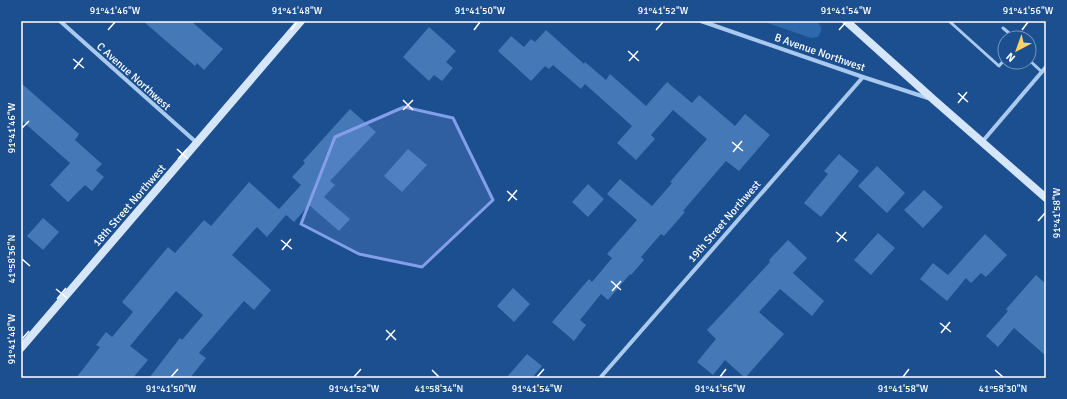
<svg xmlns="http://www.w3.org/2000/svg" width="1067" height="399" font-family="Signika,sans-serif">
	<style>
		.green { fill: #2e69ad }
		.building { fill: #4478b7 }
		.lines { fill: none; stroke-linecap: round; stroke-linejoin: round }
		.lane { stroke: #a9c9ee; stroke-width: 3 }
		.street { stroke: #a9c9ee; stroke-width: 4 }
		.secondary { stroke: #d6e6fa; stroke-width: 8 }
		.marked { fill: #839eea; fill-opacity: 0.2; stroke: #839eea; stroke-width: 3; stroke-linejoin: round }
		.ticks { fill: none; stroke: #fff; stroke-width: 1.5 }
		.labels { text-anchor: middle; stroke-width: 3; stroke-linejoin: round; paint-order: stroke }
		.street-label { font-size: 11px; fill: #fff; stroke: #1b4f8f }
		.neatline { fill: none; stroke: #fff; stroke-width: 1.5 }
		.ticks-label { font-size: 10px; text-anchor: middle; fill: #fff }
	</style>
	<rect width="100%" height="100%" fill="#1b4f8f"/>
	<path class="green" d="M762,21h54c7,6 6,9 2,16l-7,1z"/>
	<path class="building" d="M143,21h48l32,28 -19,21 -7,-7 -2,3z
		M429,27l27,24 -10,11 7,6 -11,13 -8,-6 -5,6 -26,-24z
		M546,30l38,34 1,-2 21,18 4,-6 36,32 21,-24 25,21 7,-8 36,31 10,-12 25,21 -31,36 -13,-10 -43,50 2,1 -21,24 -3,-2 -20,23 3,3 -13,15 -1,-1 -22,26 -7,-6 -21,26 6,5 -12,16 -22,-19 37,-43 3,3 20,-24 -5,-4 30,-34 -30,-26 13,-15 32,27 20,-23 -2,-1 37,-43 -34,-29 -22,25 4,4 -19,21 -19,-17 15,-17 -47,-42 -4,5 -28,-24 -4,4 -4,-3 -14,15 -33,-30 13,-15 13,11 7,-8 4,3z
		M21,83l58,51 -4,6 27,24 -6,6 8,7 -12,14 -7,-6 -17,17 -18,-17 20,-22 -49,-43z
		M350,109l26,23 -46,49 5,4 -11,12 26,22 -11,12 -30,-26 -15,17 -8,-7 -19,22 -10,-10 -25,28 39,35 -17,20 -10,-9 -45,52 7,5 -16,20h-41l31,-40 2,2 21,-25 -27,-24 -46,55 18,14 -15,18h-57l24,-31 -4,-2 10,-13 6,5 21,-25 -11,-10 46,-55 7,6 29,-33 7,6 38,-44 30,27 22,-24 -9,-8 13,-14 -2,-2z
		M408,149l19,16 -25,27 -18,-16z
		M839,154l20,17 -38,46 -17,-14 24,-29 -4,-3z
		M877,166l28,27 -18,20 -29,-27z
		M588,184l16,15 -16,18 -16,-15z
		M924,190l19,17 -20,21 -19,-18z
		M43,218l16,14 -16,18 -16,-14z
		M878,233l17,15 -24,27 -17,-15z
		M985,234l22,21 -21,22 -5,-4 -10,10 -5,-5 -19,23 -27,-22 13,-16 15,12z
		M788,240l19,18 -14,15 31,28 -12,15 -32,-27 -21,23 25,22 -39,44 -20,-18 -12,15 -16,-13 19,-23 -9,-9 63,-68 -1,-2z
		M1036,275l10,9v72l-32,-28 -16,19 -12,-11 22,-25 -2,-2z
		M513,288l17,16 -16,18 -17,-16z
		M527,354l15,12 -10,12h-26z"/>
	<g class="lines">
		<path class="lane" d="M949,21l50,45 6,-7
			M1003,28l6,5 2,5
			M1029,60l13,12"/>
		<path class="street" d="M60,21l137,122
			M701,21l162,56 65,21
			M982,142l64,-75
			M600,378l263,-301"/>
		<path class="secondary" d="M846,21l88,79 112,98
			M21,348l280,-327"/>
	</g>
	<path class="marked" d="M404,107l49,11 40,82 -71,67 -63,-13 -58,-30 34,-87z"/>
	<path class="ticks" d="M108,30l7,-8M291,30l6,-8M474,30l6,-8M656,30l7,-8M839,30l7,-8M1022,30l6,-8M628,51l11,10M73,59l11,9M629,61l9,-10M74,69l9,-11M958,93l10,9M403,100l10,10M958,103l9,-11M403,110l10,-10M22,128l7,-7M732,142l11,9M177,149l11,10M733,152l9,-11M178,159l9,-10M507,191l10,9M508,201l9,-11M1038,221l7,-8M836,232l11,9M281,240l11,9M837,242l9,-10M282,250l9,-11M22,259l8,7M611,281l10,9M56,289l11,9M612,291l9,-10M57,299l9,-11M940,323l11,9M386,330l10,10M941,333l9,-11M22,339l7,-8M386,340l9,-10M432,370l7,7M995,370l8,7M171,377l7,-8M354,377l7,-8M537,377l7,-8M720,377l6,-8M903,377l6,-8"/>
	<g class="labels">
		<g class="street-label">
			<text transform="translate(820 52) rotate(19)" y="4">B Avenue Northwest</text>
			<text transform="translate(134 76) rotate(42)" y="4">C Avenue Northwest</text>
			<text transform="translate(129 205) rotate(-49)" y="4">18th Street Northwest</text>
			<text transform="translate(724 221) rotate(-49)" y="4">19th Street Northwest</text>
		</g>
	</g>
	<rect width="1067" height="399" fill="none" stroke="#1b4f8f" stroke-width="44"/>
	<g transform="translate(1017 50) rotate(221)"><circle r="19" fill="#1b4f8f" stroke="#7695bc"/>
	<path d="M0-3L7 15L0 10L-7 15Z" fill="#ffd166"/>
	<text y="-6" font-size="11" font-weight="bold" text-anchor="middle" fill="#ffffff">N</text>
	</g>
	<rect x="22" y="22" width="1023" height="355" class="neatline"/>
	<g class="ticks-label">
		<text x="115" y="14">91°41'46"W</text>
		<text x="297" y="14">91°41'48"W</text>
		<text x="480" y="14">91°41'50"W</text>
		<text x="663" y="14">91°41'52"W</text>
		<text x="846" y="14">91°41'54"W</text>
		<text x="1028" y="14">91°41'56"W</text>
		<text transform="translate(11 128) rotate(-90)" y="4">91°41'46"W</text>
		<text transform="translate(1056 213) rotate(-90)" y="4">91°41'58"W</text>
		<text transform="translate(11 259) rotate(-90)" y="4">41°58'36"N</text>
		<text transform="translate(11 339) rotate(-90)" y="4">91°41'48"W</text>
		<text x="171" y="392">91°41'50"W</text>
		<text x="354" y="392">91°41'52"W</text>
		<text x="439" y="392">41°58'34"N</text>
		<text x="537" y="392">91°41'54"W</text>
		<text x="720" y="392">91°41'56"W</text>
		<text x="903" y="392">91°41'58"W</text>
		<text x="1003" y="392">41°58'30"N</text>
	</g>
</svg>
